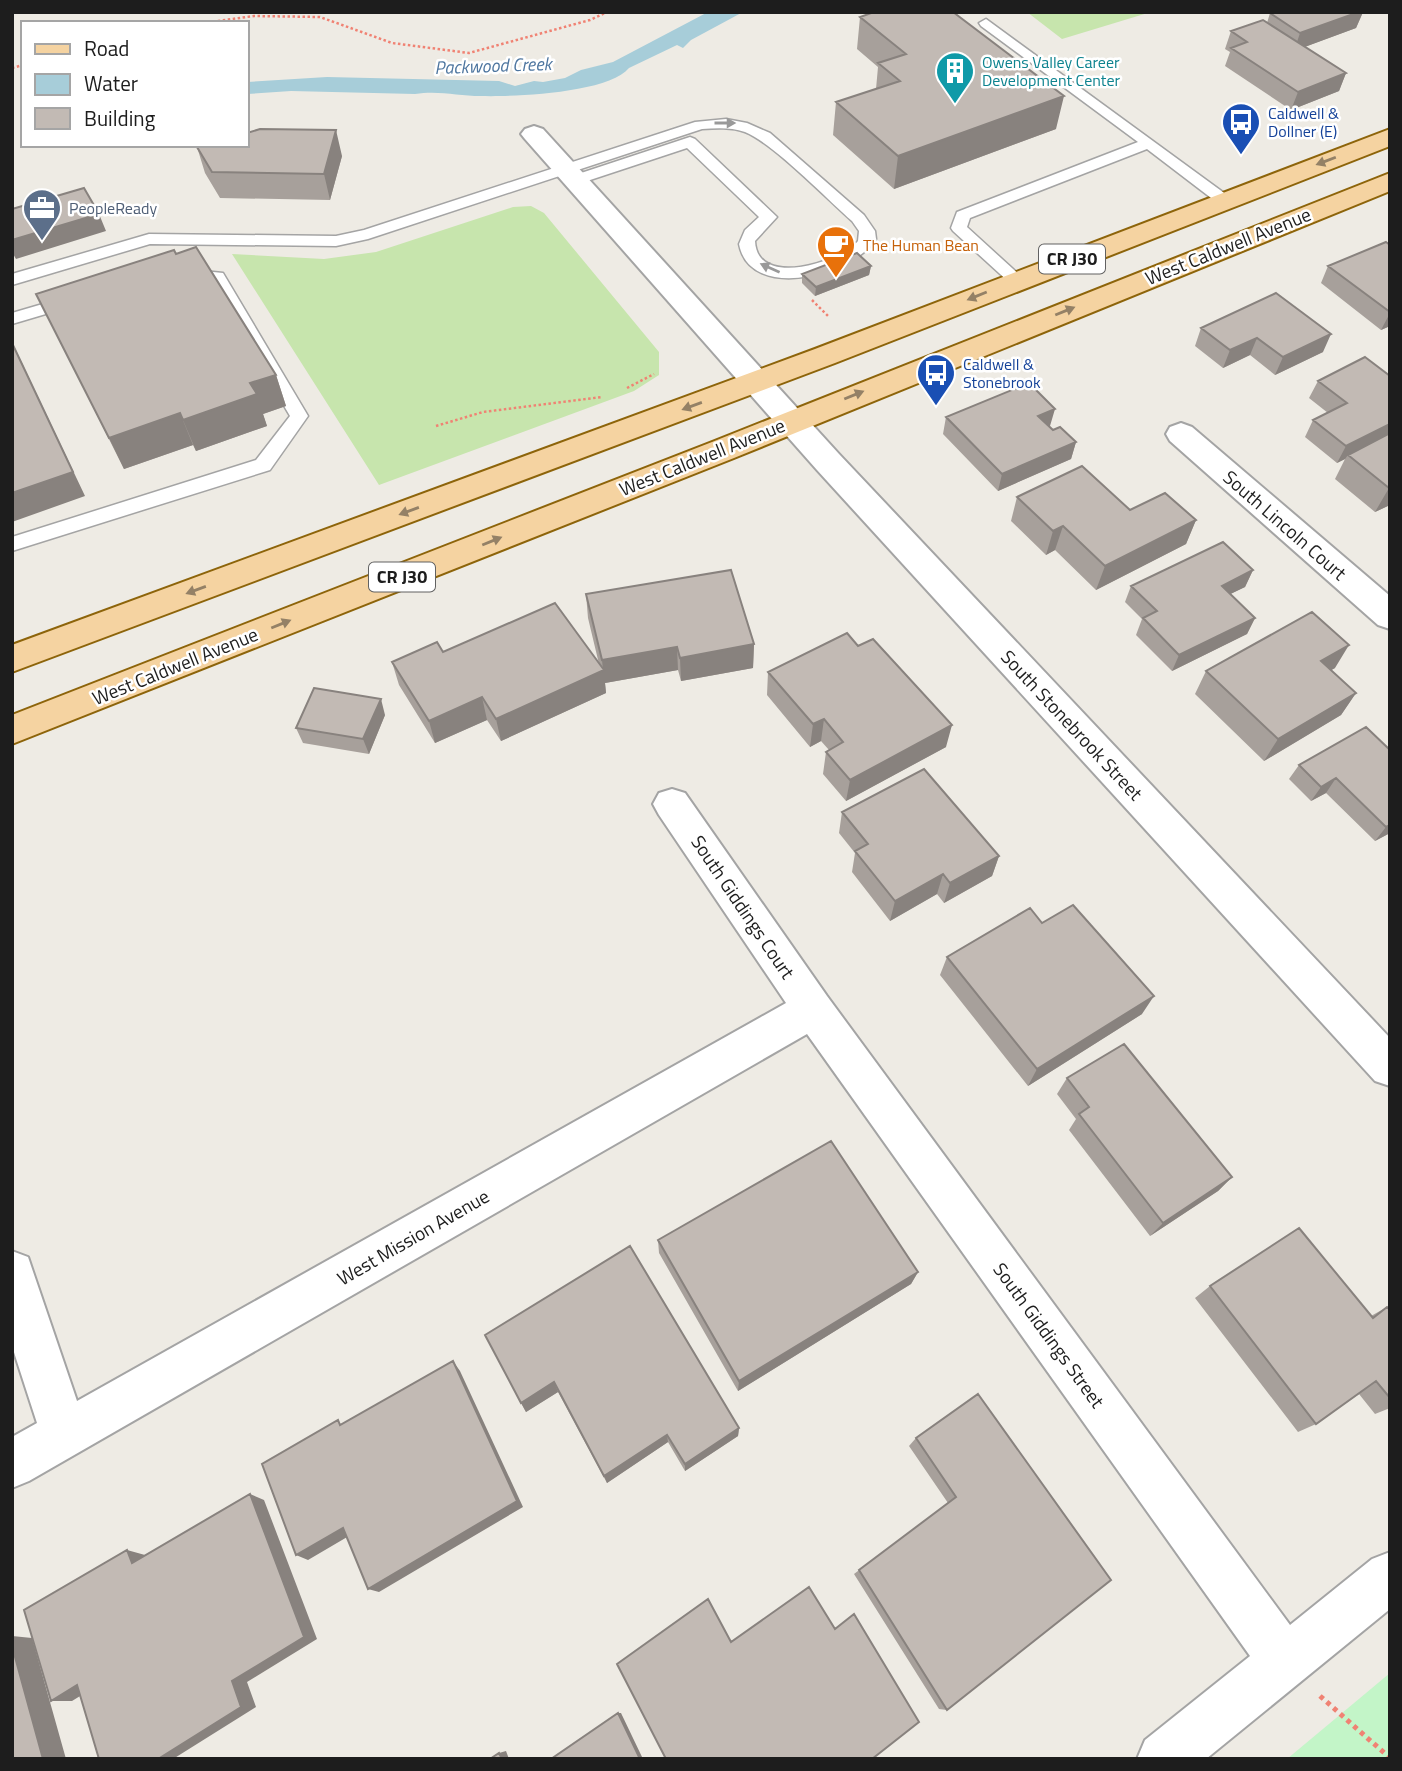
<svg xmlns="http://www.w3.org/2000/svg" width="1402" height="1771" font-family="'Titillium Web',sans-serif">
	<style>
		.grass { fill: #c7e5ad }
		.park { fill: #c3f5c8 }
		.water { fill: #a7cdd9 }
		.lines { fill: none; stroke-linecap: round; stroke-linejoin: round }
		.lane-casing { stroke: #a4a4a4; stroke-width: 3 }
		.street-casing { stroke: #a4a4a4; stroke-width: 4 }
		.primary-casing { stroke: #8d640a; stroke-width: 4 }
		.path-far1 { stroke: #f08273; stroke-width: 2.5; stroke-dasharray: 2.5 2.5; stroke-linecap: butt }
		.path { stroke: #f08273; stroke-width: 5; stroke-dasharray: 4.5 4.5; stroke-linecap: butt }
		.lane { fill: #fff; fill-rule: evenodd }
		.street { fill: #fff; fill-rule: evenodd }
		.primary { fill: #f5d3a1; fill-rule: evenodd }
		.wall { fill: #a7a09b }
		.shaded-wall { fill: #88827e }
		.building { fill: #c2bab4; stroke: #88827e; stroke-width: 2 }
		.oneway { fill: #999 }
		.oneway2 { fill: #948166 }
		.labels { text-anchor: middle; stroke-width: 5; stroke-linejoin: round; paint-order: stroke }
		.far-culture-label { font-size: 16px; fill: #0d838f; stroke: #fff; text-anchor: start }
		.far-transit-label { font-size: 16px; fill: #164399; stroke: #fff; text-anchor: start }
		.far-service-label { font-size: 16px; fill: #4e5e75; stroke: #fff; text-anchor: start }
		.far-food-label { font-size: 16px; fill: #c56008; stroke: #fff; text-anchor: start }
		.far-water-label { font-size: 18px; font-style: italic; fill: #4d759f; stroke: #fff }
		.shield { fill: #fff; stroke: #616161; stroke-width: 2 }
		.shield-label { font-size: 18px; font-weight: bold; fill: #1d1d1d }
		.street-label { font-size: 19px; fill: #1d1d1d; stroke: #fff }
	</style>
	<rect width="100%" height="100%" fill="#eeebe4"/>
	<path class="grass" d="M1027,12h124l-89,27z
		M531,206l13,7 115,139v23l-25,16 -255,94 -147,-231 92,5 52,-7 137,-45z"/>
	<path class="park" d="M1390,1673v86h-103z"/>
	<path class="water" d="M708,12h35l-52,28 -8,8 -6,-3 -48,23c-20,25 -116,29 -148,28 -23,0 -43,-6 -66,-2l-124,-3 -44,3v-12l80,-5 172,4 16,5 19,-5 9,1 22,-4 16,-8 32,-8z"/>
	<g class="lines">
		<defs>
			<path id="lane" d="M986,19l245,179 2,3 -2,3h-12l-72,-55 -177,69 -3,9 58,53 -8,5 -6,-1 -58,-53 -2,-3 6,-16 181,-70 -157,-116 -2,-3z
				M726,119l21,4 23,10 94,82 11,16 1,8c-22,36 -126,64 -137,5l6,-14 14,-13 -72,-69 -106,35 -6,2 -8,-5 2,-3 121,-40 5,2 82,78 -22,24c2,48 85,21 103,0l1,-10 -7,-10c-25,-22 -79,-78 -107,-89 -14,-5 -29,-4 -43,-3l-334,110 -32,7 -186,-2 -138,41v-11l137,-40 187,2 28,-6 331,-108z
				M184,269l39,4 85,143 -38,54 -258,81v-14l244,-77 34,-44 -79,-134 -33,-4 -2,-4z
				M70,296l6,1 2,4 -2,4 -64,19v-11z"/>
			<path id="street" d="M534,126l9,3 296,325 551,584v48l-15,-5 -558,-611 -292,-331 -4,-5 4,-5z
				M1181,423l11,4 198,169v33l-12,-4 -208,-184 -4,-7 4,-7z
				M672,789l13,4 142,203 463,629 82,-66 18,-7v57l-184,150h-69l8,-19 105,-84 -443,-622 -778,447 -17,7v-51l25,-14 -25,-77v-95l16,6 49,144 709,-398 -127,-188 -6,-11 6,-11z"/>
			<path id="primary" d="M1390,129v17l-555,217 -823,309v-27l803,-296z
				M1390,173v18l-656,267 -722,286v-29l700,-273z"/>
		</defs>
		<use href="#lane" class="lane-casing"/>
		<use href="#street" class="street-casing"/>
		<use href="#primary" class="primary-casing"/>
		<path class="path-far1" d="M203,23l51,-7 66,1 72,26 77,10 121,-33 17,-8
			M12,68l11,-3
			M812,300l17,17
			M627,388l27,-14
			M436,426l47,-14 119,-15"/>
		<path class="path" d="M1320,1696l70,62"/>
		<use href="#lane" class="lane"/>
		<use href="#street" class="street"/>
		<use href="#primary" class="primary"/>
	</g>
	<path class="wall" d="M1273,12h90l-7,16 -52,19 42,26 -7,18 -48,19 -66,-44 5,-14 -5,-3 6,-18 36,-8 3,-10z
		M860,17l196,112 -162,60 -61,-54 3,-33 40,-13 2,-22 -21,-18z
		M197,147l145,9 -12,44 -110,-2 -15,-25z
		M1390,245v81l-9,4 -60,-47 7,-17z
		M176,254l100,121 10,31 -23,8 4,12 -71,25 -3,-6 -69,24 -88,-175z
		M871,266l-2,9 -54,21 -13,-13v-9z
		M1276,293l47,59 -48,23 -25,-20 -27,13 -28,-22 6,-18z
		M1390,376v129l-15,7 -40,-33 10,-20 -8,4 -32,-26 8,-17 15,-7 -19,-15 9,-17z
		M946,417l104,9 -1,1 4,3 23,12 -5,17 -73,32 -55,-57z
		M1017,497l113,13 66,10 -10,24 -90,46 -41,-40 -9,5 -35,-34z
		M1253,570l-8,17 -15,7 25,24 -8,16 -75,37 -36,-36 6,-16 -17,-17 6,-16z
		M586,594l168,50 -1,24 -72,13 -3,-11 -73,13 1,10 -105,48 -14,-21 -52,23 -36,-58 -7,-23 51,-10 156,12 -11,-46z
		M1335,668l-4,2 25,23 -15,22 -77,46 -69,-67 11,-23z
		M768,672l178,75 -100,54 -23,-27 3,-22 3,-2 -8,-9 -11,6 -43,-52z
		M385,715l-16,39 -66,-11 -7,-15z
		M1366,727l24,106 -15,8 -49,-48 -15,8 -22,-22 10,-14z
		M842,812l157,44 -7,20 -48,27 -7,-9 -47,27 -38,-49 3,-19 -16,-20z
		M947,957l195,57 -114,72 -88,-111z
		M1067,1078l165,99 -14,14 -68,45 -81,-106 7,-11 -19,-25z
		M658,1240l260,32 -7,12 -173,107 -79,-138z
		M1210,1286l161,30 16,-9 3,3v98l-15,6 -16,-20 -43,30 -18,8 -103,-134z
		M485,1335l254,93 -1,8 -53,35 -17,-29 -61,41 -49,-91 -32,20z
		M978,1394l-31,316 -8,-1 -85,-135 94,-71 -39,-57 7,-8z"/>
	<path class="shaded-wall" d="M1359,12h4l-7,16 -62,23 6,-18z
		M1346,73l-7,18 -48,19 7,-18z
		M1064,96l-8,33 -162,60 4,-33z
		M336,130l6,26 -12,44 -6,-26z
		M99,214l7,17 -90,28 -4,-7v-12z
		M871,266l-2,9 -54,21 1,-9z
		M1390,313v13l-9,4z
		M1331,334l-8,18 -48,23 8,-18z
		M1257,338l-7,17 -27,13 7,-18z
		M12,342l73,154 -73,26z
		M276,375l10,31 -23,8 4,12 -71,25 -13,-31 67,-37z
		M1055,409l-5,17 -16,7 4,-17z
		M180,413l13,32 -69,24 -15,-31z
		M1390,424v12l-42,19 -3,4 -8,4 9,-17z
		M1076,442l-5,17 -73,32 4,-17z
		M1389,488l1,17 -15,7z
		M1196,520l-10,24 -90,46 9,-24z
		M1063,526l-8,24 -9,5 7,-24z
		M1253,570l-8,17 -31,15 8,-16z
		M1255,618l-8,16 -75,37 7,-16z
		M754,644l-1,24 -72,13 -1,-23z
		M1349,645l-14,23 -28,16 14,-23z
		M677,647l1,23 -73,13 1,10 -105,48 -5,-22 107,-49 -1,-10z
		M1356,693l-15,22 -77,46 14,-22z
		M482,697l5,23 -52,23 -6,-22z
		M381,699l4,16 -16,39 -6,-15z
		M824,719l-3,22 -11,6 3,-23z
		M952,725l-6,22 -100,54 4,-21z
		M1336,778l-10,15 -15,8 10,-14z
		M1390,825v8l-15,8 11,-14z
		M999,856l-7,20 -48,27 6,-20z
		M943,874l-6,20 -47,27 5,-20z
		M1154,996l-12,18 -114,72 9,-17z
		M1232,1177l-14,14 -68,45 13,-13z
		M918,1272l-7,12 -173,107 1,-10z
		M453,1361l7,10 63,136 -144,85 -11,-3z
		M554,1382l4,10 -32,20 -5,-9z
		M739,1428l-1,8 -53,35v-7z
		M667,1435l1,7 -61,41 -3,-7z
		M250,1494l14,6 53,139 -70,43 9,25 -83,52h-15l74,-78z
		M343,1528l11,5 -46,27 -12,-5z
		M127,1550l18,5 5,13 -18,-5z
		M12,1636l20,2 34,121h-23l-31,-113z
		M77,1685h21l-26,16h-21z
		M618,1713h3l22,46h-3z
		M506,1751l3,8h-7l-3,-6z"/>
	<path class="building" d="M874,12h79l111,84 -166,60 -62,-54 64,-21 -22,-18 28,-9 -46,-37z
		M1273,12h86l-59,21 -30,-20z
		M1263,20l83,53 -48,19 -67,-44 16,-6 -16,-11z
		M260,129l76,1 -12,44 -112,-2 -15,-25 7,-2h43v-12z
		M84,188l15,26 -87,26v-31z
		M1386,242l4,3v67l-62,-46z
		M196,247l80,128 -26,8 7,11 -74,26 -3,-7 -71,25 -73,-144 138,-44 2,4z
		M857,253l14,13 -55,21 -14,-13z
		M1276,293l55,41 -48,23 -26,-19 -27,12 -29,-22z
		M12,343l61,129 -61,21z
		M1365,357l25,19v48l-44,22 -33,-26 34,-17 -29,-22z
		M1029,383l26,26 -17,7 15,14 7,-3 16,15 -74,32 -56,-57z
		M1390,433v55h-1l-41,-33z
		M1082,466l48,44 35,-17 31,27 -91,46 -42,-40 -10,5 -36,-34z
		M1223,542l30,28 -31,16 33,32 -76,37 -36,-37 14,-7 -26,-25z
		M731,570l23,74 -74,14 -3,-11 -75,13 -16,-66z
		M555,603l49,67 -108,49 -14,-22 -53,24 -37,-59 45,-20 6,10z
		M1312,612l37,33 -28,16 35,32 -78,46 -72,-68z
		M847,633l11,13 15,-7 79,86 -102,55 -24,-28 17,-10 -19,-23 -11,5 -45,-52z
		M314,688l67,11 -18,40 -67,-11z
		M1366,727l24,23v75l-4,2 -50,-49 -15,9 -22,-22z
		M924,769l75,87 -49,27 -7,-9 -48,27 -40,-50 13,-7 -26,-32z
		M1073,905l81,91 -117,73 -90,-112 83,-49 12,15z
		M1124,1044l108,133 -69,46 -84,-109 10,-7 -22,-29z
		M831,1141l87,131 -179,109 -81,-141z
		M1299,1228l74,90 14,-11 3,3v88l-14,-17 -60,43 -106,-138z
		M630,1246l109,182 -54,36 -18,-29 -63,41 -50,-94 -33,21 -36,-68z
		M453,1361l64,140 -149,88 -25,-61 -47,27 -34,-91 76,-44 2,5z
		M978,1394l133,186 -164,130 -88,-140 97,-73 -40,-59z
		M250,1494l54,143 -72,44 9,26 -83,52h-59l-22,-74 -26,16 -27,-91 103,-60 5,13z
		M809,1587l26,42 19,-15 65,108 -47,37h-206l-49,-95 91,-65 23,43z
		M12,1646l31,113h-31z
		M618,1713l22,46h-89z
		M499,1753l3,6h-12z"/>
	<defs><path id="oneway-solid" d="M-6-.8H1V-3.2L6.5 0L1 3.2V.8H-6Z" transform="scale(1.75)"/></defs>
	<g class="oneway">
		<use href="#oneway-solid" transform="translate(725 123)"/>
		<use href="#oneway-solid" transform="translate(770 268) rotate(-156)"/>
	</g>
	<g class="oneway2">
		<use href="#oneway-solid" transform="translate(1326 161) rotate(159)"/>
		<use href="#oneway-solid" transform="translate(977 296) rotate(158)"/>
		<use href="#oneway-solid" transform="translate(1065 311) rotate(-22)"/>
		<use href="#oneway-solid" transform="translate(854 395) rotate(-22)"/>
		<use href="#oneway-solid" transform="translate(692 406) rotate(160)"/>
		<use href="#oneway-solid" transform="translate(409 511) rotate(160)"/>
		<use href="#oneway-solid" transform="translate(492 541) rotate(-22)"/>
		<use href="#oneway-solid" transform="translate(196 590) rotate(160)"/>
		<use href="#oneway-solid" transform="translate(281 624) rotate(-22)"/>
	</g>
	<defs>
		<symbol id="building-pin" viewBox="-11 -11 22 30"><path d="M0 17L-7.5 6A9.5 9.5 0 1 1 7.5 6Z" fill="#0f9aa8" stroke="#fff"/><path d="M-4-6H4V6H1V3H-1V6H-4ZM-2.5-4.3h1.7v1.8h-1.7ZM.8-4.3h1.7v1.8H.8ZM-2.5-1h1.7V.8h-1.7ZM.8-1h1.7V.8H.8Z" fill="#fff"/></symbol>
		<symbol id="bus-pin" viewBox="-11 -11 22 30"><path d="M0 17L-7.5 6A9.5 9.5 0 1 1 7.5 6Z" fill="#1a4fb4" stroke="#fff"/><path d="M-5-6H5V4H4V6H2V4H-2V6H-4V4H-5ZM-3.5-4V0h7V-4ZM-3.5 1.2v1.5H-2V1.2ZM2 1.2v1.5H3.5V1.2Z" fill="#fff"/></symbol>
		<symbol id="office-pin" viewBox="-11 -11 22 30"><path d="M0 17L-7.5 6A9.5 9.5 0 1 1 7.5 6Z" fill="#5c6f8a" stroke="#fff"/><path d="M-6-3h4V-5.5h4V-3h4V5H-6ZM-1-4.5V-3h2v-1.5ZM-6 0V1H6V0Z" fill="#fff"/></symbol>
		<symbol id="cafe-pin" viewBox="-11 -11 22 30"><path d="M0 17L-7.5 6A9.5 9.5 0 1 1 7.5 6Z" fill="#e8710a" stroke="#fff"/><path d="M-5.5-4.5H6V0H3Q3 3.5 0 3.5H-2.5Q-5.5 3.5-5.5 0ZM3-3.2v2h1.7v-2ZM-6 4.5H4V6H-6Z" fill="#fff"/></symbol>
	</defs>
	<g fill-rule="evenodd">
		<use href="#building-pin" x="933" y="49" width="44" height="60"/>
		<use href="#bus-pin" x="1219" y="100" width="44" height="60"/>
		<use href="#office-pin" x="20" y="186" width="44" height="60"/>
		<use href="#cafe-pin" x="814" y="223" width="44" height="60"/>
		<use href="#bus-pin" x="914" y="351" width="44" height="60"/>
	</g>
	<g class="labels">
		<g class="far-culture-label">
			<text x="982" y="68">Owens Valley Career<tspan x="982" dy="18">Development Center</tspan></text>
		</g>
		<g class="far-transit-label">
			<text x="1268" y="119">Caldwell &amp;<tspan x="1268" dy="18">Dollner (E)</tspan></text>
			<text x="963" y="370">Caldwell &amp;<tspan x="963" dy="18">Stonebrook</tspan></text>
		</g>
		<g class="far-service-label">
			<text x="69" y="214">PeopleReady</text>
		</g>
		<g class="far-food-label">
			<text x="863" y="251">The Human Bean</text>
		</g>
		<g class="far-water-label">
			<text transform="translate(493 66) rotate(-2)" y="6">Packwood Creek</text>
		</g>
		<g class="shield">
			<rect x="1039" y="244.5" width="66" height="29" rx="5"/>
			<rect x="369" y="562.5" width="66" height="29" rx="5"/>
		</g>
		<g class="shield-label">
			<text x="1072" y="265">CR J30</text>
			<text x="402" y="583">CR J30</text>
		</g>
		<g class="street-label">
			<text transform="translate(1228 246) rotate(-22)" y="7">West Caldwell Avenue</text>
			<text transform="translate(702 457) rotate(-22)" y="7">West Caldwell Avenue</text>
			<text transform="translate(1285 525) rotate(41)" y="7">South Lincoln Court</text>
			<text transform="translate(175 666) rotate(-22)" y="7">West Caldwell Avenue</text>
			<text transform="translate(1072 725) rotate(47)" y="7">South Stonebrook Street</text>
			<text transform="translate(743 907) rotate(56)" y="7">South Giddings Court</text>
			<text transform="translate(413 1237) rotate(-30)" y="7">West Mission Avenue</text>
			<text transform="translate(1049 1335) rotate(54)" y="7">South Giddings Street</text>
		</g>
	</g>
	<rect width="1402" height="1771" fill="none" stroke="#1d1d1d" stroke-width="28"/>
	<rect x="21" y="21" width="228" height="126" fill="#ffffff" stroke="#a5a5a5" stroke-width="2"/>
	<rect x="35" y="44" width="35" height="10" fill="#f5d3a1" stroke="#a5a5a5" stroke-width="2"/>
	<text x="84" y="56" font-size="21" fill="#1d1d1d">Road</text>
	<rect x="35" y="74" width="35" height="21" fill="#a7cdd9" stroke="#a5a5a5" stroke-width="2"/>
	<text x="84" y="91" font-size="21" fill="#1d1d1d">Water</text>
	<rect x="35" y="108" width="35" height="21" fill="#c2bab4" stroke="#a5a5a5" stroke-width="2"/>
	<text x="84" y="126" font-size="21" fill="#1d1d1d">Building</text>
</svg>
